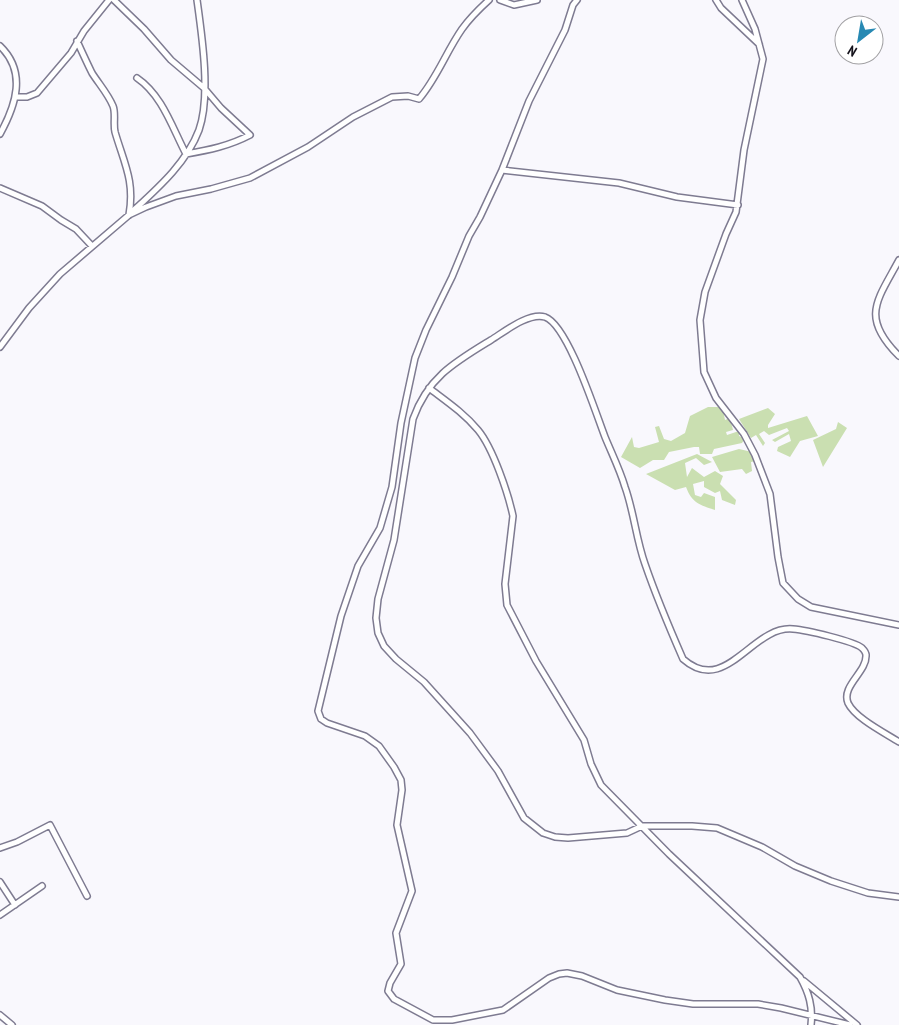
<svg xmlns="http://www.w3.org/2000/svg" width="899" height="1025" font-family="'PT Sans Narrow',sans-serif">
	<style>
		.green { fill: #cadfb1 }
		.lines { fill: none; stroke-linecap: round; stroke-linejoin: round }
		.minor-casing { stroke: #7e7b91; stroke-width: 8 }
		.minor { stroke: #fff; stroke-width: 5 }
	</style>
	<rect width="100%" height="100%" fill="#f9f8fd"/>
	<path class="green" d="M708,407h10l5,3 2,10 5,-2 3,12 -7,2 1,3 12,-4v5l6,2 -3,5 -28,6 -2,5h-12l-1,-7h-5l-25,5 -5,8h-11l-13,8 -19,-11 11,-20 2,10 5,1 20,-6 -4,-15 4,-1 5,13 7,2 14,-8 5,-17z
		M768,408l7,6 -7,11v3l39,-12 11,20 -18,5 -10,16 -13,-6 1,-4 13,-6 -2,-7 -14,8 -3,-2 17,-9 -2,-3 -18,7 -5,-4 -5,3 6,9 -2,3 -7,-11 -5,3 -12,-19z
		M838,422l9,6 -24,39 -10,-27 23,-11z
		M739,449l13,3 4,9 -5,1 1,9 -6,3 -4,-5 -22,3 -8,-15z
		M697,454l15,8 -8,3 -8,-7 -11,5 2,14 5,-9 12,9 11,-6 8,5 -3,8 16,16 -1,5 -13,-5 -2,-9 -5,2 -11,-6v-6l-11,3 2,11 6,2 3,-4 11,4v13c-15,-5 -23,-7 -29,-23l-11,3 -29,-16z"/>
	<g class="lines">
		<defs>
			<path id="minor" d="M114,0l30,29 27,31 33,28 17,20 29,27c-21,11 -41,15 -64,19 -14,-27 -24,-59 -49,-76
				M500,0l14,5 23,-5
				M577,0l-4,5 -8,25 -36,71 -27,69 -22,47 -11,19 -17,41 -26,53 -11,28 -14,65 -9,64 -12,41 -22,38 -17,50 -23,95 3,8 6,4 38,13 14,10 15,21 7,13 1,10 -5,35 15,66 -16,42 5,31 -11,19 -2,8 6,8 39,21h19l51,-10 46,-32 10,-4 8,-1 15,3 35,14 48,10 28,4h65l23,4 69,17
				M716,0l5,8 38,36
				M742,0l13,29 8,30 -19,91 -8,62 -10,22 -21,58 -5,28 4,52 12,26 28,36 11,21 15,39 8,63 5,26 15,16 13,8 88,18
				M77,41c5,11 10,22 15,32 7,11 16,21 21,33 3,7 0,18 2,26 9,31 20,49 14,83
				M0,46c27,26 16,59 0,88
				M16,97h11l10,-4 34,-40 13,-22 25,-31
				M502,170l117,13 58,14 61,8
				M0,188l42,18 19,14 15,9 16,17
				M134,210c25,-23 53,-48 65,-80 12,-34 3,-94 -2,-130
				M899,260c-22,41 -39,57 0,96
				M0,347l29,-39 31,-34 69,-59 17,-8 30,-11 35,-7 39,-11 58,-31 45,-30 39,-20 16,-1 11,3c18,-21 27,-47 43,-70 8,-11 17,-20 27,-29
				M429,388c17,13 35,25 49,42 15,18 30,63 35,86l-8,68 2,21 29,56 48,79 7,24 10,21 68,69 131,123c9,16 13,30 11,48
				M899,742c-14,-9 -44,-24 -51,-39 -7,-17 19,-31 18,-48 0,-3 -2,-5 -4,-7 -8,-7 -56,-18 -69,-19 -41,-4 -67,68 -110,30 -14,-32 -27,-63 -38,-95 -9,-25 -11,-52 -20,-77 -5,-17 -13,-33 -20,-50 -9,-23 -37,-112 -60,-120 -16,-5 -41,15 -54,23 -36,22 -63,37 -78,79l-19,121 -16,59 -2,19 2,15 6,13 12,13 28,23 46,51 28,38 26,47 19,15 12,4 13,1 59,-5 15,-7h50l25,2 45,19 33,19 36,15 37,12 31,4
				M0,848l17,-6 33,-17 37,71
				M0,882l15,23
				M0,915l42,-29
				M804,981l53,44
				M0,1015l12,10"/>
		</defs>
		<use href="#minor" class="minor-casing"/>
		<use href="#minor" class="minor"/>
	</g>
	<g transform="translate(859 40) rotate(211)"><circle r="24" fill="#ffffff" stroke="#a1a0a3"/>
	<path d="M0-4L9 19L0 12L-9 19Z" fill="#2789b3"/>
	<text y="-8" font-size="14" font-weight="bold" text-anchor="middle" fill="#13111a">N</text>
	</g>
</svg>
